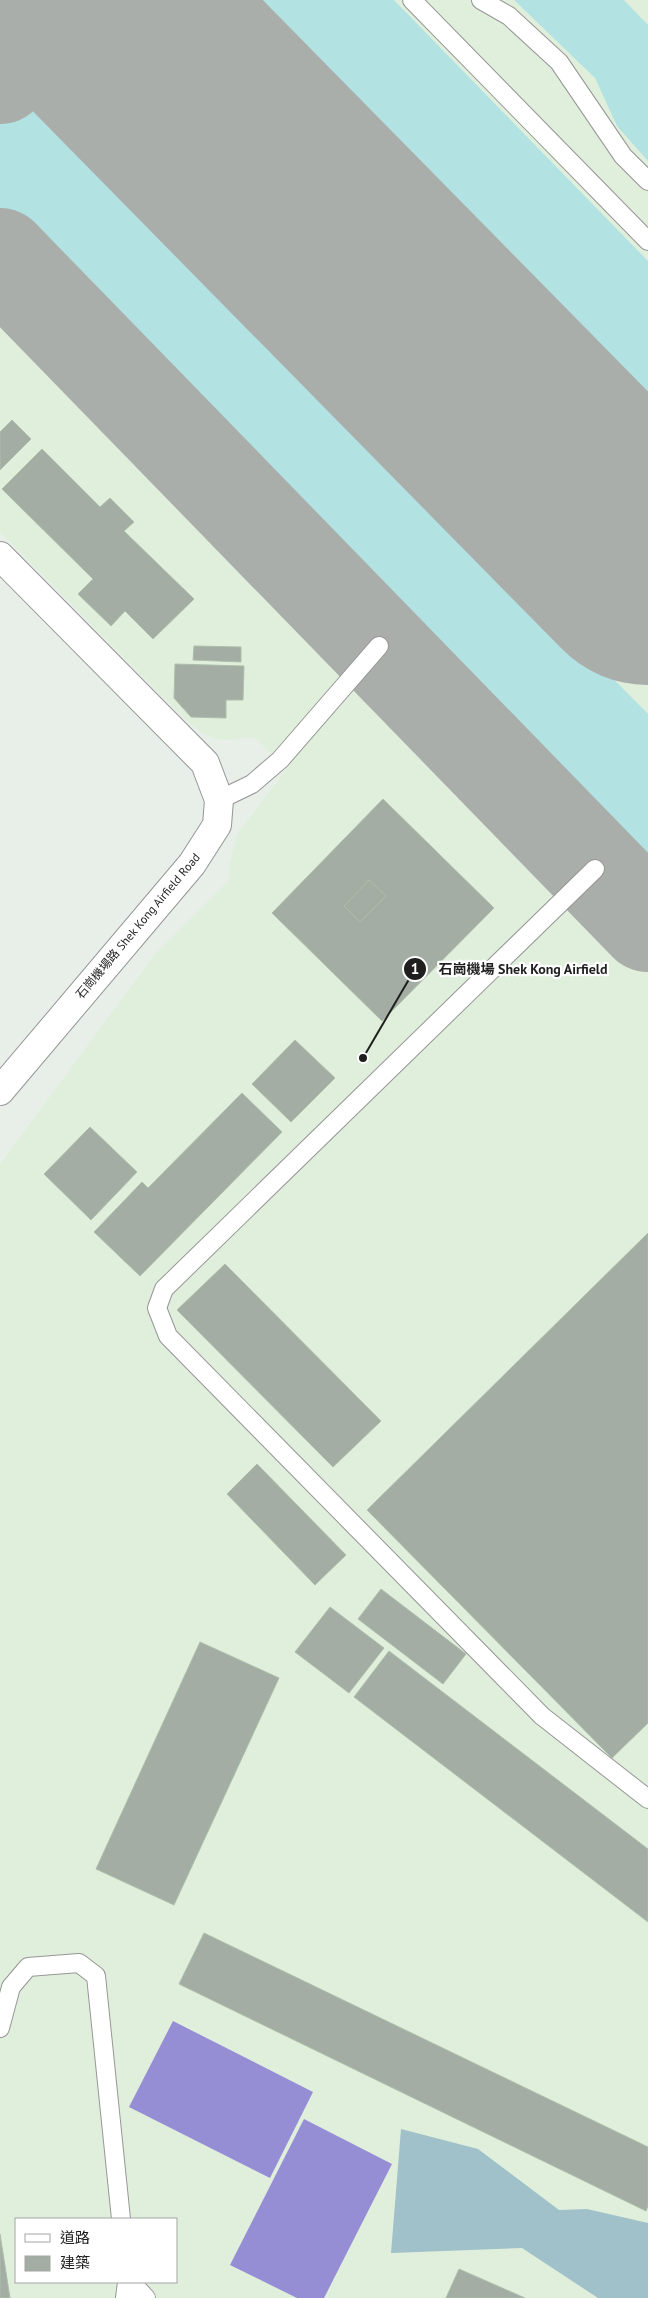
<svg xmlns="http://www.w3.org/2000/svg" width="648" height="2298" font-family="'PT Sans','Noto Sans TC',sans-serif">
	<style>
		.military { fill: #e0efdc; fill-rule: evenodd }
		.grass { fill: #b3e2e3 }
		.forest { fill: #a0c1c9 }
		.pitch { fill: #968ed5 }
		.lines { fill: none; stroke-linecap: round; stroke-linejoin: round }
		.taxiway { stroke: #aaaeaa; stroke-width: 98 }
		.runway { stroke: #aaaeaa; stroke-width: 242 }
		.building { fill: #a3ada3; stroke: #acbfab }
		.service-casing { stroke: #969696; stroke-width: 20 }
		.minor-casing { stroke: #969696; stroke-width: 30 }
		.service { stroke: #fff; stroke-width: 18 }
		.minor { stroke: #fff; stroke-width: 28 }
		.labels { text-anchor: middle; stroke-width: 4.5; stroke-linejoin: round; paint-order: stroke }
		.street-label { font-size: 12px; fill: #1f1f1f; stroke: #fff }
		.leader { fill: none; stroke: #1f1f1f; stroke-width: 2 }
		.callout-dot { fill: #1f1f1f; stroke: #fff; stroke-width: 2 }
		.mark-label { font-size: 15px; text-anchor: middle; font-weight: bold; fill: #fff }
		.callout-label { font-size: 14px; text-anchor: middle; font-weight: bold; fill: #1f1f1f; stroke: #fff; stroke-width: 4.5; stroke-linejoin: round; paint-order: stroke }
	</style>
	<rect width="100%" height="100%" fill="#e7efe8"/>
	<path class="military" d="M0,0h648v2298h-648v-1134l156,-211 74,-74 -2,-9 9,-36 50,-65 -33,-32 -28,3 -10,-1 -12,-5 -14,-10 -190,-192zM16,2219h160v63h-160z"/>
	<path class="grass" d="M225,0h169l254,261v172z
		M514,0h110l24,25v136l-31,-35 -22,-48z
		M26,82l622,632v170l-648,-658v-118z"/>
	<path class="forest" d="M401,2129l77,20 81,61 28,-1 61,14v75h-50l-76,-50 -131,5z"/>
	<path class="pitch" d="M173,2021l140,71 -43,86 -141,-71z
		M304,2119l88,45 -68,134h-27l-67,-33z"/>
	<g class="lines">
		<path class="taxiway" d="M0,75l74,-75
			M0,257l648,666"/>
		<path class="runway" d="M93,0l555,564"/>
	</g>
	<path class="building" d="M12,420l19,19 -31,31v-38z
		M42,449l58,58 10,-9 24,24 -10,9 70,68 -41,40 -28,-28 -14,15 -33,-32 15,-15 -91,-90z
		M194,646l47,1v15l-48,-2z
		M175,664l69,2 -1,34h-17v18l-35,-1 -17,-19z
		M383,799l111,109 -112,113 -110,-108z
		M369,880l17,16 -26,26 -16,-16z
		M295,1040l40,38 -44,44 -39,-38z
		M242,1093l40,39 -142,144 -46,-44 48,-50 6,6z
		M90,1127l47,45 -46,48 -47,-46z
		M648,1233v490l-36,35 -245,-248z
		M225,1264l156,157 -48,46 -156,-157z
		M257,1464l89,91 -31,30 -88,-91z
		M381,1589l85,65 -23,30 -85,-65z
		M330,1607l54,41 -35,45 -54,-41z
		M200,1642l79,36 -105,227 -78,-36z
		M389,1651l259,198v73l-294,-225z
		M204,1933l444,214v59l-2,5 -467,-227z
		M0,2234l10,64h-10z
		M459,2269l66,29h-79z"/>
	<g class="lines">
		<defs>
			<path id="service" d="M412,0l236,241
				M481,0l28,16 50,46 64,94 25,25
				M219,800l33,-16 28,-24 99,-114
				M595,869l-431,420 -7,19 11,28 374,380 106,83
				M0,2028l11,-41 17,-20 51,-4 17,13 25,243
				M131,2282l15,16
				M125,2298l2,-16"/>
			<path id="minor" d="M0,556l205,207 14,37 -2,25 -25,39 -192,227"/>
		</defs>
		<use href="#service" class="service-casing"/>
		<use href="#minor" class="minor-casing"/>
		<use href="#service" class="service"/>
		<use href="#minor" class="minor"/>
	</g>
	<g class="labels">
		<g class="street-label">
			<text transform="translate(138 926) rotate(-50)" y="4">石崗機場路 Shek Kong Airfield Road</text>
		</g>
	</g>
	<path class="leader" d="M363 1058L415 969"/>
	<g class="callout-dot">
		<circle cx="363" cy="1058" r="5"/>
		<circle cx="415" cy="969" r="12"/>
	</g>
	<g class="mark-label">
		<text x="415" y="974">1</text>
	</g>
	<g class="callout-label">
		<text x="523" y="974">石崗機場 Shek Kong Airfield</text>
	</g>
	<rect x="15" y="2218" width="162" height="65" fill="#ffffff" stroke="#a5a5a5"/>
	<rect x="25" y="2234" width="25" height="8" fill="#ffffff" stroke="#a5a5a5"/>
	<text x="60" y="2243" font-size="15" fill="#1f1f1f">道路</text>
	<rect x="25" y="2256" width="25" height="15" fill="#a3ada3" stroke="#a5a5a5"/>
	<text x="60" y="2268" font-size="15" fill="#1f1f1f">建築</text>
</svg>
